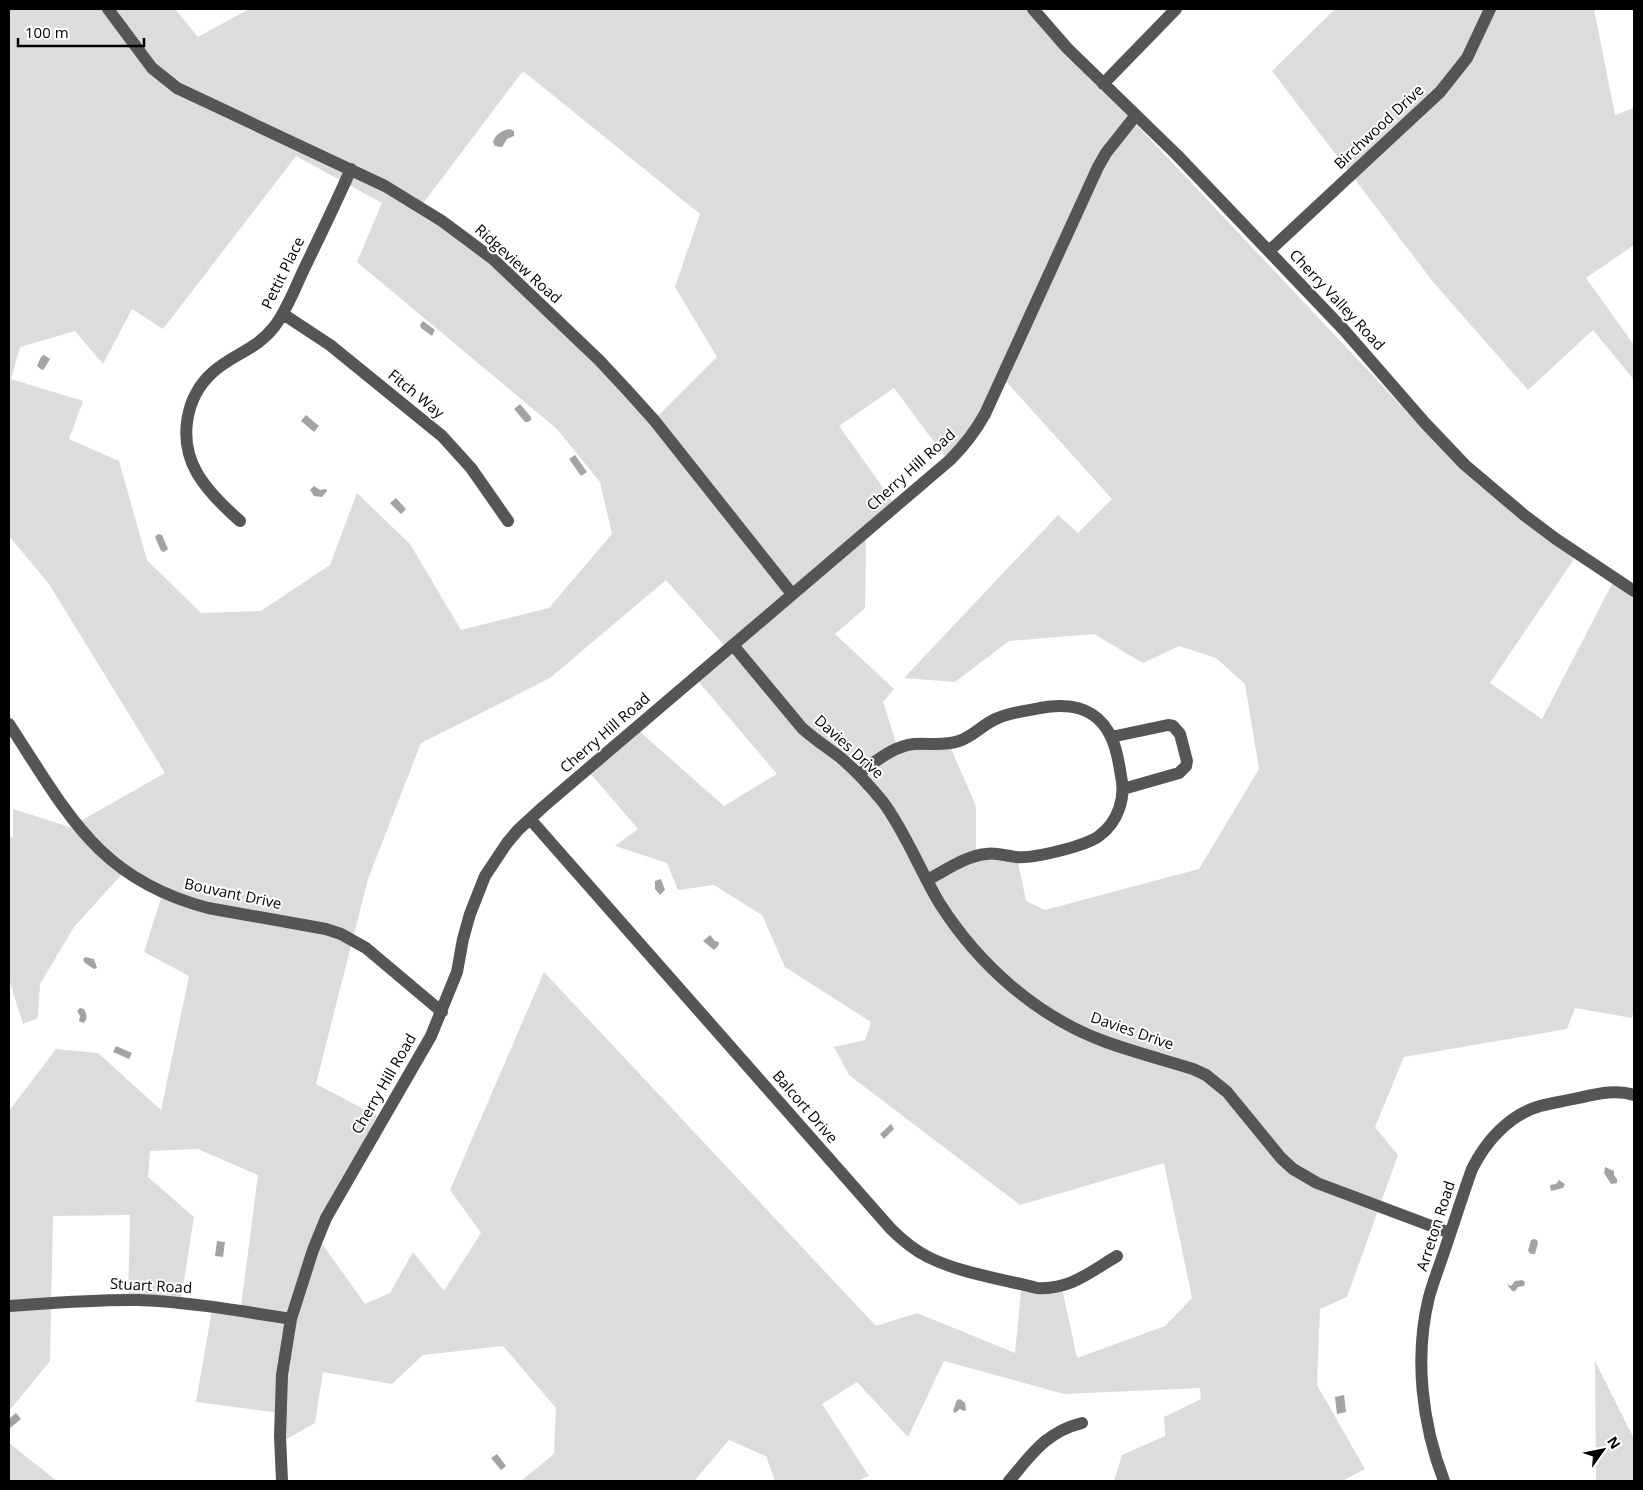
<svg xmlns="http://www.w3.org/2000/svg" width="1643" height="1490" font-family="'Open Sans',sans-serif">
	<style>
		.green { fill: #dcdcdc; fill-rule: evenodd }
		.water { fill: #a3a3a3 }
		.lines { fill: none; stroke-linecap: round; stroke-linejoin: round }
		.minor { stroke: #555; stroke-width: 12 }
		.labels { text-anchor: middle; stroke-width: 4; stroke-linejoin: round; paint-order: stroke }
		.street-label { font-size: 15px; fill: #000; stroke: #fff }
	</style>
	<rect width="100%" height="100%" fill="#fff"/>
	<path class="green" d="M9,9h166l23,28 51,-28h788l67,81 306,325 164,144 -84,124 52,36 70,-135 22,12v410l-2,12 -57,-10 -8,21 -163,28 -29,70 23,28 -51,142 -27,12 -3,76 48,84 -21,11 1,1h-231l8,-26 43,-19 -1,-19 37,-18 -1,-11 -136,6 -120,-33 -36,76 -51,-55 -35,22 47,72 -12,5h-82l-9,-25 -37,-16 -35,41h-173l33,-27 2,-46 -53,-62 -80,9 -31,29 -69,-12 -8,51 -34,19 -1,-29 -84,-11 16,-92 28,4 18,-139 -60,-26 -48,2 -2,26 46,40 -14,89 -52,-5 2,-86 -77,1 -3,145 -41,50v-300l47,-62 42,4 63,57 28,-134 -45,-24 18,-57 -40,-21 -48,53 -34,57 -2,34 -15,6 -14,-44v-141l4,-3v-27l57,18 95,-54 -116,-189 -40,-48zM523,71l177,143 -25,73 42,70 -62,62 -122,-125 -115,-84zM296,156l86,47 -25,59 200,167 43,53 12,52 -63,74 -88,22 -51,-86 -53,-51 -27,72 -69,46 -60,2 -54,-53 -28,-99 -50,-22 14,-38 -72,-22 9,-32 55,-16 28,33 29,-55 31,20zM1003,378l109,121 -34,34 -20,-18 -154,163 51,4 54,-41 85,-7 49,29 36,-17 37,12 29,26 14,85 -60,100 -154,41 -19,-9 -9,-44 -41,-2v-49l-27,-62 -51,4 -15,-46 11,-13 -59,-55 30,-26 1,-72 33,-26 -60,-84 55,-38 55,74zM666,580l65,73 -33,28 79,93 -53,32 -85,-75 -49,42 48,56 -23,17 52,17 11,27 36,-5 48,30 23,52 86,55 -6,18 -31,7 15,28 171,130 144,-42 28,135 -27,28 -88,32 -15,-70 -40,-7 -7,72 -98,-40 -41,13 -332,-354 -94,218 31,43 -37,58 -31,-39 -23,41 -25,11 -50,-70 62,-118 -61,-32 52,-205 53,-136 129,-65z
		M1335,9h259l21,106 19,-7v137l-48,33 48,67v35l-41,-50 -65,60 -94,-107 -162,-212z
		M1595,1361l39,78v42h-38z
		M9,1443l48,38h-48z"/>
	<path class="water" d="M510,129l4,2v5l-7,3 -5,8 -7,-1 -2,-4c2,-8 10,-12 17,-13z
		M423,321l12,9 -3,6 -11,-8 -1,-3z
		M44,355l6,4 -6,10 -2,1 -5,-4 4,-9z
		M520,404l11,13v3l-3,2h-3l-11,-13z
		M306,415l13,11 -5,6 -13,-11z
		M575,455l12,17 -6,4 -12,-17z
		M314,486l6,4 6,-1 1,2 -5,6 -8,-1 -4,-6z
		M396,498l10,11 -5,5 -11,-11z
		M158,534l4,1 6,14 -4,3 -3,-1 -6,-14z
		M661,879l4,11 -5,5 -5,-6v-8z
		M710,935l5,6 4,1 -1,4 -4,4 -11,-9z
		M85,957l9,2 3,9 -3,1 -9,-6 -2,-3z
		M80,1008l4,1c3,5 4,11 -1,14l-4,-2 1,-5 -3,-5z
		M116,1046l16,7 -3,6 -16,-7z
		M891,1124l3,5 -10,10 -4,-5z
		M1605,1167l9,4v4l3,4v4l-6,1 -7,-11z
		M1559,1180l6,4 -2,4 -12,3 -1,-6 6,-1z
		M1534,1239l3,1 1,3 -3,11h-4l-3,-3 3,-11z
		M217,1241l8,1 -2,15 -8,-1z
		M1522,1280l3,2 -1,4 -6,1 -3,4h-3l-5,-7 4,2 4,-5z
		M1344,1395l2,17 -9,2 -2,-17z
		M960,1399l5,4 1,7 -2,1 -4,-2 -5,4 -2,-2 4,-11z
		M16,1413l5,6 -12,10v-10z
		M497,1454l9,12 -5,4 -10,-12z"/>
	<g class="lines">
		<path class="minor" d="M108,9l44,59 25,20 208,98 57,35 51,38 106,101 28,30 27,30 138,174
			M1033,9l34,39 110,107 167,175 81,93 40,42 59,50 32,24 78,52
			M1103,84l73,-75
			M1269,251l171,-159 27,-34 23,-49
			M283,314l47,31 112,91 29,32 37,53
			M240,521c-16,-14 -32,-29 -43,-48 -19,-33 -12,-76 16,-101 20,-18 43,-22 61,-45 13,-17 21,-39 30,-58 16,-33 32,-66 47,-100
			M733,645l69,83c12,11 26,20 39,30 15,13 29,28 42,44 23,31 37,69 57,102 39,61 97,113 166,138 28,10 58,18 87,27l13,6 21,17 54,66 12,11 24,14 133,50
			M9,724c58,88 88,155 199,184l118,21 15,5 25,14 76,64
			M1111,737l57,-12 5,1 7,8 7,27 -1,5 -7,7 -56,16
			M858,774c17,-12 35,-28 56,-30 16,-1 30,2 45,-3 15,-5 25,-18 39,-23 12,-5 25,-7 37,-9 32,-7 62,-4 77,30 5,11 7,24 9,37 5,22 -3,46 -22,60 -13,10 -67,23 -83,21 -11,-1 -20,-5 -30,-3 -21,2 -41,17 -59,26
			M530,819l361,410c11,11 23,21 37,28 32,16 74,22 109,31 33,2 53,-16 80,-32
			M9,1306c43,-3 86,-7 130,-6 51,2 102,11 152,19
			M282,1481l-2,-45 2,-61 9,-56 22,-69 13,-32 105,-182 26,-64 6,-33 7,-25 15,-38 22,-33 11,-13 25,-23 407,-347c14,-14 25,-28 35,-46l113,-247 8,-14 30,-38
			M1009,1481c23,-27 37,-49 73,-58
			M1444,1481c-22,-57 -30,-124 -15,-184 5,-18 12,-35 17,-51 9,-26 17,-52 26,-77 14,-28 37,-54 68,-63 12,-3 25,-5 38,-8 19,-4 37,-9 56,-3"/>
	</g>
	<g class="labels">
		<g class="street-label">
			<text transform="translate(1379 127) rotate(-43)" y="5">Birchwood Drive</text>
			<text transform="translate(518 264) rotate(42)" y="5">Ridgeview Road</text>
			<text transform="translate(283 273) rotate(-64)" y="5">Pettit Place</text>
			<text transform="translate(1337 300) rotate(47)" y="5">Cherry Valley Road</text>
			<text transform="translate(416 394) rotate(39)" y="5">Fitch Way</text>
			<text transform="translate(911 470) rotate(-42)" y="5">Cherry Hill Road</text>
			<text transform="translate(605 733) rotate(-41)" y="5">Cherry Hill Road</text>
			<text transform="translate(849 747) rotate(42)" y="5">Davies Drive</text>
			<text transform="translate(233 894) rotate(12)" y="5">Bouvant Drive</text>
			<text transform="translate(1132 1031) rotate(19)" y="5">Davies Drive</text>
			<text transform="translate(384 1084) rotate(-60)" y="5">Cherry Hill Road</text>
			<text transform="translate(805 1107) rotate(49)" y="5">Balcort Drive</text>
			<text transform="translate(1436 1226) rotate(-72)" y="5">Arreton Road</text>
			<text transform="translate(151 1286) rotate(3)" y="5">Stuart Road</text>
		</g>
	</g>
	<rect width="1643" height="1490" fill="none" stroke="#000000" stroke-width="20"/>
	<g transform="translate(1603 1450) rotate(57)" stroke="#ffffff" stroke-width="4" paint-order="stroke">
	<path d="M0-4L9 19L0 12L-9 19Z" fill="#000000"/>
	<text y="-8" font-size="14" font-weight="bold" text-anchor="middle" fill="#000000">N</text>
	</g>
	<path d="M18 38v8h126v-8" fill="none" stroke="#000000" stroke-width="2.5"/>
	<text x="25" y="38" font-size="15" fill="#000000" stroke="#ffffff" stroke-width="4" paint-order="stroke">100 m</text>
</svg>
